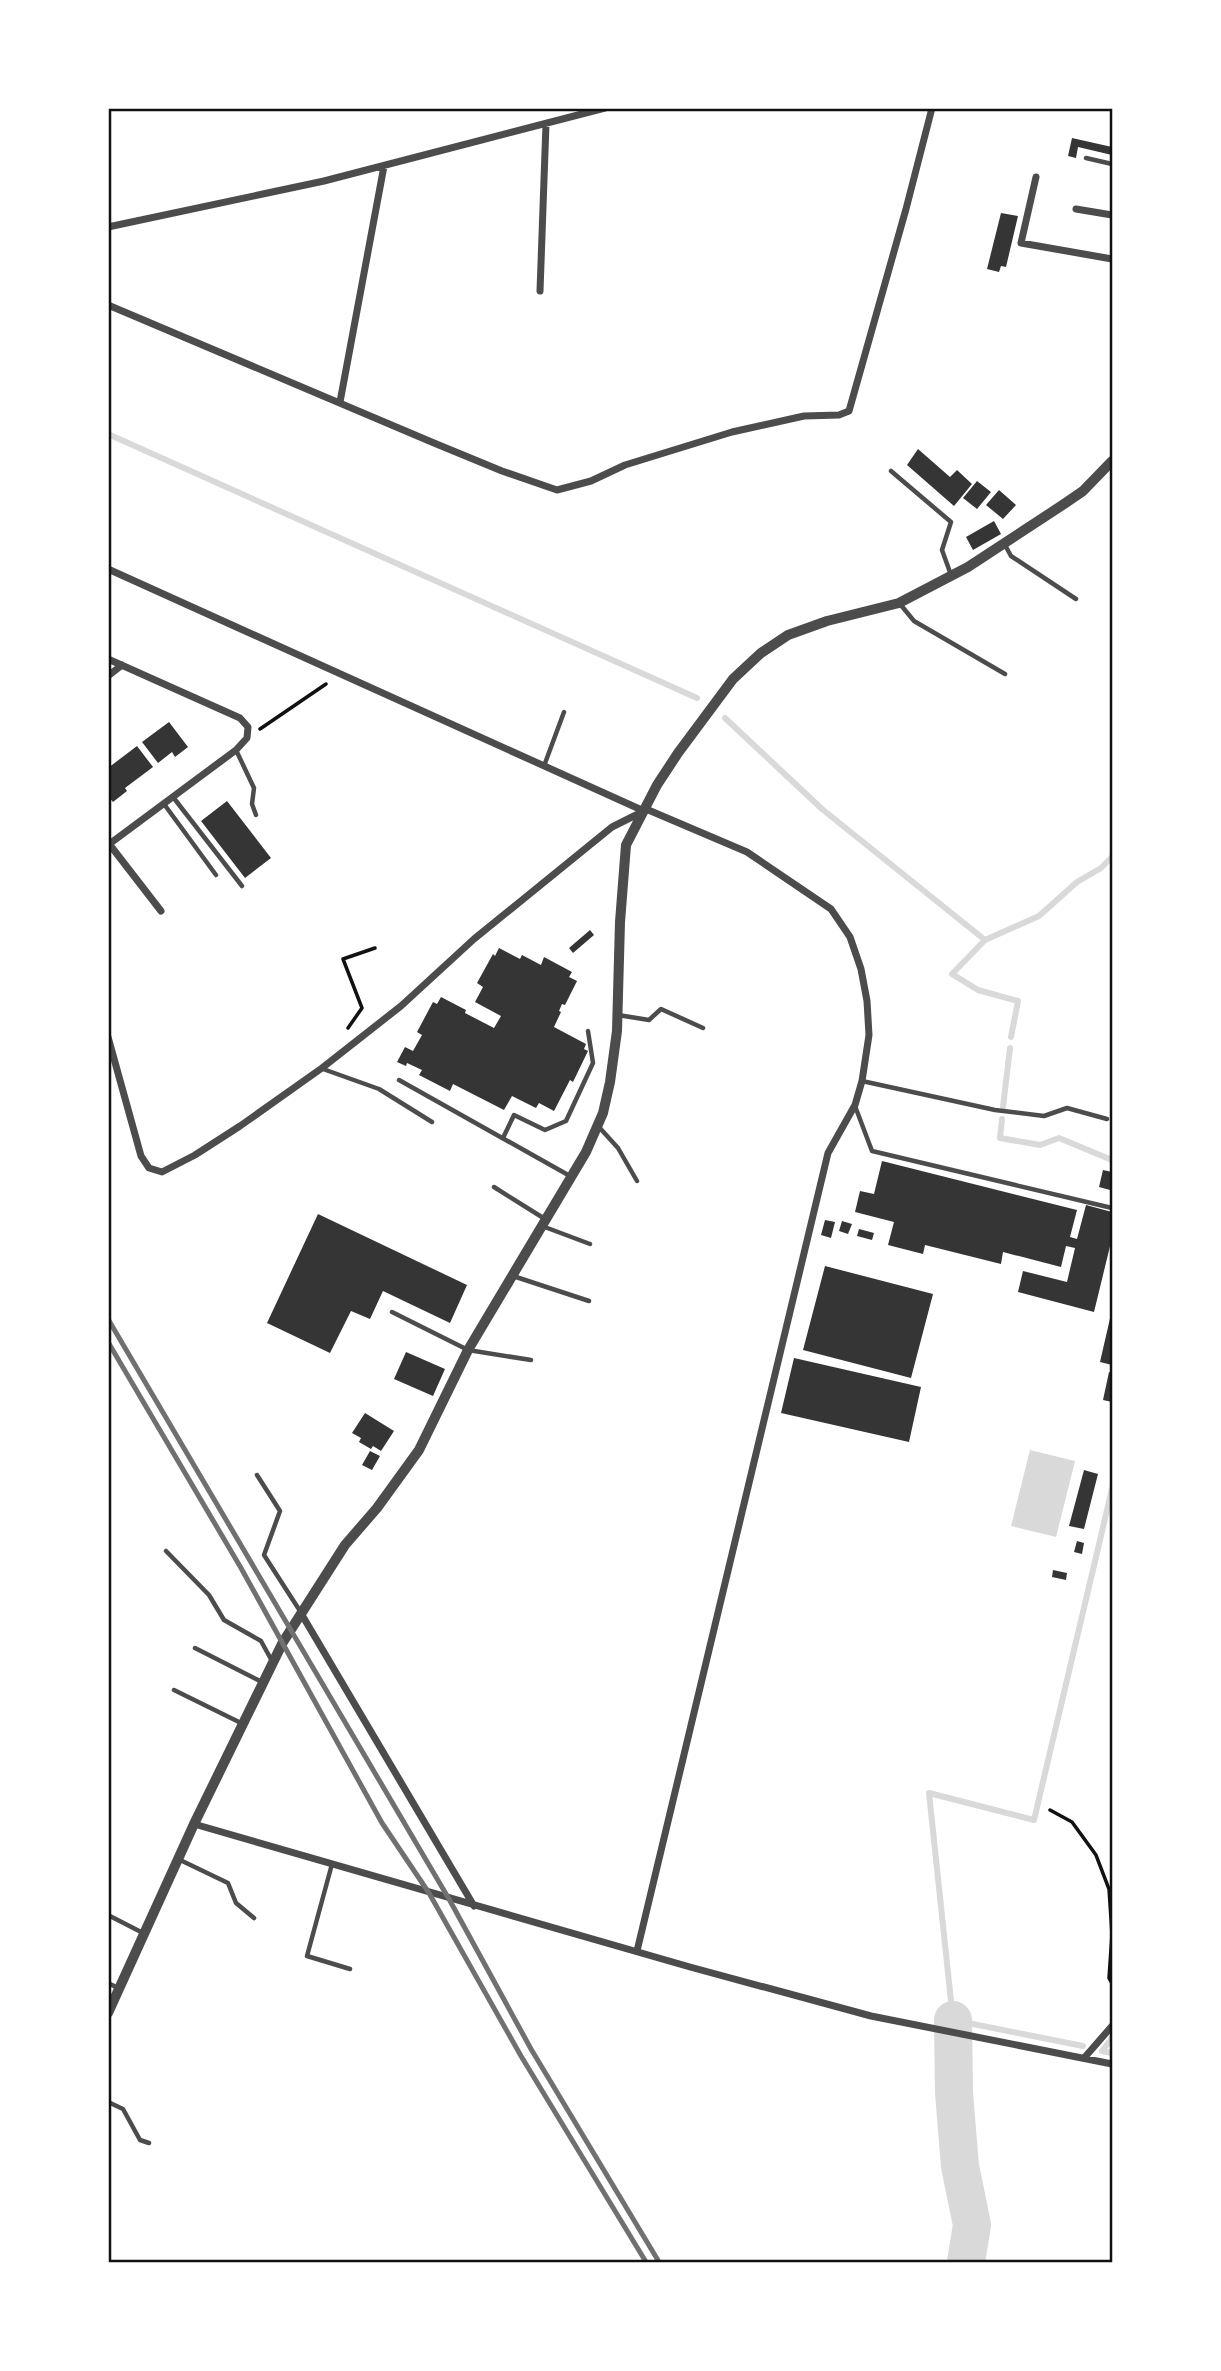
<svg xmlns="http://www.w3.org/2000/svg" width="1221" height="2371" font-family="Poppins,sans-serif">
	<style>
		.water { fill: #d9d9d9 }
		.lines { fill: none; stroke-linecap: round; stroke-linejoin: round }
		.stream { stroke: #d9d9d9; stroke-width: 6 }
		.river { stroke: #d9d9d9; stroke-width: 38 }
		.building { fill: #353535 }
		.path { stroke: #111; stroke-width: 3.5 }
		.service { stroke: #4c4c4c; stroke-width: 4.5 }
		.minor { stroke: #4c4c4c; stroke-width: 7 }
		.tertiary { stroke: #4c4c4c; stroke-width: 10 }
		.rail { stroke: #707070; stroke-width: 5 }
		.neatline { fill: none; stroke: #111; stroke-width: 2.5 }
	</style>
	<rect width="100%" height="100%" fill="#fff"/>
	<path class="water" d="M1030,1450l45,11 -19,76 -45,-11z"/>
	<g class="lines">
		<path class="stream" d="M108,434l589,264
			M725,718l97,91 163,131
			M1011,1037l7,-36 -40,-11 -26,-16 33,-34 54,-24 38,-34 24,-14 11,-11
			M1003,1107l7,-59
			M1002,1119l-2,19 40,7 19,-7 53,22
			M1112,2038l-10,13 10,2
			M1083,2046l-130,-26 -24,-227 105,27 78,-331"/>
		<path class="river" d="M953,2020l1,73 6,73 12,59 -6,37"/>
	</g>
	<path class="building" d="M1072,138l40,9v8l-34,-8 -2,11 -8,-2z
		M1001,213l17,3 -12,51 -5,-1 -2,6 -12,-3z
		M918,449l32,28 7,-7 15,14 -18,22 -47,-41z
		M977,481l14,11 -14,17 -14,-11z
		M999,490l17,15 -13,14 -17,-14z
		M994,521l7,13 -28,16 -7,-13z
		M169,722l19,25 -13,10 -3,-5 -14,11 -16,-21z
		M137,746l16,21 -28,21 2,3 -14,11 -5,-6v-28z
		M227,801l44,57 -26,20 -44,-57z
		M590,930l4,5 -21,18 -4,-5z
		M499,948l21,11 2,-4 19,10 3,-8 28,15 -3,5 8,4 -12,24 -3,-1 -3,7 2,1 -7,15 32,17 -2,5 4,2 -15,31 -3,-2 -16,31 -15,-8 -3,5 -24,-12 -8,14 -51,-26 -3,7 -31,-16 3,-5 -15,-7 -1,3 -9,-4 8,-15 8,4 9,-16 -5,-3 16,-30 4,2 4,-7 25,13 -1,3 29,15 7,-12 -26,-14 8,-15 -6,-4 16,-29 2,2z
		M882,1161l195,49 -7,27 7,2 9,-34 26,7v26l-18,74 -76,-20 5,-21 44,11 8,-34 -9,-2 -5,21 -58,-15 -2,12 -76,-19 -2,9 -35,-9 6,-23 -39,-10 5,-21 14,3z
		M1103,1170l9,2 -2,18 -11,-3z
		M318,1214l149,71 -17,38 -67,-32 -13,28 -19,-8 -21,42 -63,-30z
		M825,1220l10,2 -4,16 -10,-3z
		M842,1221l10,3 -4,10 -9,-3z
		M859,1229l15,4 -2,7 -15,-4z
		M825,1266l108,28 -22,84 -108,-28z
		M1111,1314h1v51l-12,-3z
		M406,1352l39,17 -12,27 -39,-17z
		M794,1358l127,29 -12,55 -128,-29z
		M1109,1372l3,1v29l-9,-2z
		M365,1413l29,18 -13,20 -8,-5 -2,3 -12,-7 2,-4 -9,-5z
		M370,1451l10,5 -8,14 -10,-5z
		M1084,1470l14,4 -14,55 -15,-3z
		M1077,1541l7,2 -2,11 -8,-2z
		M1053,1570l14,3 -1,7 -14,-3z"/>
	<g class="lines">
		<path class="path" d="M260,729l66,-45
			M348,1028l14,-20 -19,-49 32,-11
			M1050,1810l22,12 24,33 13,34 3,45 -3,44 3,5"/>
		<path class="service" d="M1086,158l26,6
			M891,471l60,51 -9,28 9,25
			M1005,545l6,11 65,43
			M900,604l14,17 91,53
			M236,750l18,38 -2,16 4,11
			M544,766l20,-54
			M173,797l69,89
			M164,804l52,71
			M618,1015l31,5 12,-11 42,19
			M323,1069l56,20 53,33
			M399,1080l171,96
			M862,1081l133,29 49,6 23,-8 40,11
			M855,1106l17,45 240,57
			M598,1126l20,22 19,33
			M503,1138l11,-23 31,15 21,-9 27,-58 -5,-32
			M494,1187l51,32
			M542,1226l48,18
			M513,1276l76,25
			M392,1312l76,38 63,10
			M257,1475l23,36 -16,44 36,56
			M166,1551l43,44 15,25 37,21 11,20
			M195,1648l67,34
			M174,1690l67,33
			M178,1859l50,24 8,20 18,15
			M332,1864l-25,92 43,13
			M108,1915l35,18
			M108,1983l10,5
			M108,2102l15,7 17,31 9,3"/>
		<path class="minor" d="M1036,177l-15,66 91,16
			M1076,209l36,6
			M108,227l216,-46 281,-73
			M540,291l6,-167
			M108,305l326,138 68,28 55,19 34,-9 34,-16 107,-33 72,-16 35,-1 10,-4 57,-202 26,-101
			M340,402l44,-236
			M108,569l536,242
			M108,659l132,59 8,9 -1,11 -11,12 -128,95
			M108,676l14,-11
			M110,845l51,66
			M108,1037l33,119 8,12 13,4 33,-17 45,-29 82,-58 79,-62 73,-67 138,-112 32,-16
			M302,1615l172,291
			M194,1824l496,143 181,49 241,48
			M637,1951l191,-798 27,-48 7,-24 7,-46 -2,-34 -6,-32 -11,-32 -19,-28 -84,-57 -101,-43
			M1085,2057l27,-31"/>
		<path class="tertiary" d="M108,2013l86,-189 89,-182 62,-97 32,-37 42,-58 49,-100 118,-198 17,-39 7,-31 7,-51 3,-109 6,-77 31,-60 21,-32 55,-74 28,-26 27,-18 39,-14 72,-18 69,-36 96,-63 19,-13 29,-30"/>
		<path class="rail" d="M108,1319l341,580 82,150 128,213
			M108,1342l133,226 141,255 47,70 92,163 125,206"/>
	</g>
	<rect width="1221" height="2371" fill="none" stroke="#ffffff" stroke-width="220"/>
	<rect x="110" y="110" width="1001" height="2151" class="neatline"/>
</svg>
